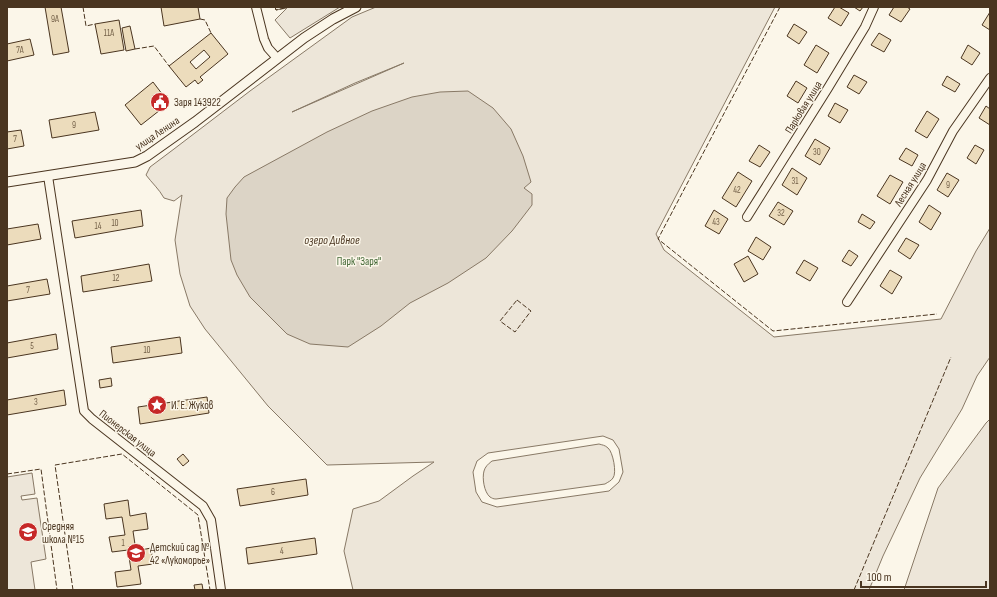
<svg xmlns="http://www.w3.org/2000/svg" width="997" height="597" font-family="'Sofia Sans Condensed',sans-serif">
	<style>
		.green { fill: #ede6d9; stroke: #887966; fill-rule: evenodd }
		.water { fill: #dcd4c6; stroke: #887966 }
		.building { fill: #ecdcbc; stroke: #4a3520; fill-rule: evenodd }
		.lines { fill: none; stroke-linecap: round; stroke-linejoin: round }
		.minor-casing { stroke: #4a3520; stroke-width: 10 }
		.tertiary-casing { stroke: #4a3520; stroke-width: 11 }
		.minor { stroke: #fbf6e9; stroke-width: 8 }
		.tertiary { stroke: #fbf6e9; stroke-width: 9 }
		.fence { stroke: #4a3520; stroke-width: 1; stroke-dasharray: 5 2; stroke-linecap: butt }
		.labels { text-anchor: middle; stroke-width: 3; stroke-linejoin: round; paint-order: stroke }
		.number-label { font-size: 9px; fill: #725f47 }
		.poi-label { font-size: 11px; fill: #4a3520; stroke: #fbf6e9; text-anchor: start }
		.street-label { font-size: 11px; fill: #4a3520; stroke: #fbf6e9 }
		.park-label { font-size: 11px; fill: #436837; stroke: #fbf6e9 }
		.water-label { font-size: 12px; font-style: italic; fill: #4a3520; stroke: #fbf6e9 }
	</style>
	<rect width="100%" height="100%" fill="#fbf6e9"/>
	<path class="green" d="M275,7h65l-50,31 -15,-18 12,-12 -11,2z
		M376,7h399l-119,227 8,16 110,87 167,-18 35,-68 14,-23v129l-13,19 -15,33 -42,69 -37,78 -14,34h-516l-9,-39 9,-42 26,-8 34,-25 21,-14 -107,3 -59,-59 -63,-77 -15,-23 -10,-32 -5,-34 7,-45 -8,6 -10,-3c-5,-9 -12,-15 -18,-23l4,-8 24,-18 76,-58 102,-74zM404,63l-112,49 63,-29zM603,436l10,4 6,9 4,23 -4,10 -10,9 -112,16 -15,-5 -6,-10 -3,-20 4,-11 11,-8z
		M990,419v171h-86l34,-102 48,-65z
		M599,444c3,1 6,1 9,4 5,4 9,25 5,30 -2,3 -5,4 -8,6l-109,15c-3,0 -4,-1 -6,-2 -6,-5 -8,-19 -6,-26 1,-4 4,-7 8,-10z
		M32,473l3,21 -14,2 1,4 15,-2 9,61 -15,3 4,28h-28v-113z"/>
	<path class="water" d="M468,91l25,17 18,21 12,27 8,26 -7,6 8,6v11l-20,26 -26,27 -38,25 -38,20 -29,23 -33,21 -38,-3 -23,-10 -37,-37 -13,-22 -6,-15 -5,-46 1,-16 8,-11 9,-10 83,-45 45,-21 40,-14 28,-5z"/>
	<path class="building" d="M45,7h16l8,45 -16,3z
		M161,7h37l2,12 -36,7z
		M835,7h4l10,6 -8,13 -13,-8z
		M854,7h9l-3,4z
		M894,7h13l3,2 -9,13 -12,-7z
		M990,12v18l-8,-5z
		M119,20l5,30 -23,4 -6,-30z
		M794,24l13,8 -8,12 -12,-8z
		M130,26l5,23 -9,2 -4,-23z
		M211,33l17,21 -28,23 3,3 -5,4 -3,-4 -9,7 -17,-21zM204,50l6,7 -14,12 -6,-7z
		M879,33l12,7 -7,12 -13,-7z
		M30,39l4,16 -27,6v-17z
		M816,45l13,8 -12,20 -13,-8z
		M968,45l12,8 -8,12 -11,-7z
		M854,75l13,7 -8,12 -12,-7z
		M947,76l13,8 -5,8 -13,-7z
		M796,81l11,7 -9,15 -11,-7z
		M153,82l16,21 -28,22 -16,-20z
		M835,103l13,7 -8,13 -12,-7z
		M986,106l4,3v16l-11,-7z
		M927,111l12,8 -12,19 -12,-7z
		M95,112l4,18 -47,8 -3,-18z
		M21,130l3,16 -17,3v-17z
		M815,139l15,9 -10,17 -15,-9z
		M759,145l11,7 -10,15 -11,-6z
		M975,145l9,5 -8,14 -9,-6z
		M906,148l12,7 -6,11 -13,-7z
		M792,168l15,10 -10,17 -15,-10z
		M738,172l14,9 -16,26 -14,-9z
		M947,173l12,7 -11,17 -11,-7z
		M890,175l13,7 -13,22 -13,-8z
		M778,202l15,9 -9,14 -15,-9z
		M929,205l12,8 -10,17 -12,-8z
		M141,210l2,16 -68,12 -3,-17z
		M714,210l14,9 -9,15 -14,-8z
		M862,214l13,8 -5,7 -12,-7z
		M38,224l3,15 -34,6v-16z
		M756,237l15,10 -8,13 -15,-9z
		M906,238l13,7 -9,14 -12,-8z
		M849,250l9,6 -7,10 -9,-5z
		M748,256l10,18 -14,8 -10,-18z
		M804,260l14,8 -8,13 -14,-8z
		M149,264l3,17 -69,11 -2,-16z
		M890,270l12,7 -10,17 -12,-8z
		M47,279l3,15 -43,7v-15z
		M56,334l2,15 -51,9v-15z
		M180,337l2,16 -69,10 -2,-16z
		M111,378l1,8 -12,2 -1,-8z
		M64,390l2,15 -59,10v-15z
		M207,397l2,16 -69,11 -2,-17z
		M183,454l6,7 -6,5 -6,-7z
		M306,479l2,16 -68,11 -3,-17z
		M128,500l2,16 16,-3 2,16 -15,2 3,20 15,-3 2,16 -15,2 3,18 -24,3 -2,-15 16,-2 -3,-20 -16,2 -3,-15 16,-2 -3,-18 -16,2 -2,-15z
		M315,538l2,16 -69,10 -2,-16z
		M202,584l1,6h-8l-1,-5z"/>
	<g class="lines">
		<defs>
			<path id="minor" d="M256,7l8,32 4,9 9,10
				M48,176l36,235 8,8 111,87 8,14 10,70
				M747,217l81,-129 37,-61 9,-20
				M847,302l80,-122 26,-49 37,-53"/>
			<path id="tertiary" d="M7,182l128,-20 12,-6 48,-34 109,-84 29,-19 23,-12"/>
		</defs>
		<use href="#minor" class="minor-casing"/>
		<use href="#tertiary" class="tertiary-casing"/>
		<use href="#minor" class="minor"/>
		<use href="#tertiary" class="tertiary"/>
		<path class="fence" d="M83,7l3,19 9,-2
			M275,7l1,3 13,-3
			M780,7l-122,232 115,92 164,-17
			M200,19l5,1 6,13
			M135,49l19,-3 15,20
			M517,300l14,11 -16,21 -15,-11z
			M7,474l34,-5 16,121
			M73,590l-18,-125 67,-11 76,61 12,75
			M854,590l97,-233"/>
	</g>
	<defs>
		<symbol id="civic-disc" viewBox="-11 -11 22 22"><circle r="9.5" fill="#c62828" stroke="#fbf6e9"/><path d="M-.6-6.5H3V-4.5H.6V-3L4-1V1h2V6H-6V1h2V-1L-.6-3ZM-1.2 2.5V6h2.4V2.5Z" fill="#fff"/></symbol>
		<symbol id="sight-disc" viewBox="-11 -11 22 22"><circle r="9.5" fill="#c62828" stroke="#fbf6e9"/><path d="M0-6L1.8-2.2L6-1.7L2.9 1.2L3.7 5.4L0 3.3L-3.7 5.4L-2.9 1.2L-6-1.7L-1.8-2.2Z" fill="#fff"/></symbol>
		<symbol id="school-disc" viewBox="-11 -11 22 22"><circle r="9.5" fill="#c62828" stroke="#fbf6e9"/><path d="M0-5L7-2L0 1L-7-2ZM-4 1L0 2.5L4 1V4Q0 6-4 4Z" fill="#fff"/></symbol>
	</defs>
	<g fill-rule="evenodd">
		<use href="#civic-disc" x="149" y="91" width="22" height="22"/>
		<use href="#sight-disc" x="146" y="394" width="22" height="22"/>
		<use href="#school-disc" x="17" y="521" width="22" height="22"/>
		<use href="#school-disc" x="125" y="542" width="22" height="22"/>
	</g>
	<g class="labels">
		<g class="number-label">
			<text x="55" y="22">9А</text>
			<text x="109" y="36">11А</text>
			<text x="20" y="53">7А</text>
			<text x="74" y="128">9</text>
			<text x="15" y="142">7</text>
			<text x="817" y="155">30</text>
			<text x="795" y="184">31</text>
			<text x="948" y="188">9</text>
			<text x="737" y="193">42</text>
			<text x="781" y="216">32</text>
			<text x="716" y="225">43</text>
			<text x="115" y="226">10</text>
			<text x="98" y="229">14</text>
			<text x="116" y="281">12</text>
			<text x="28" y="293">7</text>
			<text x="32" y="349">5</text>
			<text x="147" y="353">10</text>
			<text x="36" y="405">3</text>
			<text x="273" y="495">6</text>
			<text x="123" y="546">1</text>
			<text x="282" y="554">4</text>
		</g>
		<g class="poi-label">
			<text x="174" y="106">Заря 143922</text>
			<text x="171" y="409">И. Е. Жуков</text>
			<text x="42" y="530">Средняя<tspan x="42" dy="13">школа №15</tspan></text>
			<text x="150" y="551">Детский сад №<tspan x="150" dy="13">42 «Лукоморье»</tspan></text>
		</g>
		<g class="street-label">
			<text transform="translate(803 107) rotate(-58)" y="4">Парковая улица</text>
			<text transform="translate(157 133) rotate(-34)" y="4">улица Ленина</text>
			<text transform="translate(910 184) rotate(-58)" y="4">Лесная улица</text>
			<text transform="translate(128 433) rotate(38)" y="4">Пионерская улица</text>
		</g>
		<g class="park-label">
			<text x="359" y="265">Парк "Заря"</text>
		</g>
		<g class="water-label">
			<text x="332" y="244">озеро Дивное</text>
		</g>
	</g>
	<rect width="997" height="597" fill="none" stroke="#4a3520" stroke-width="16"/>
	<path d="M861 581v6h125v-6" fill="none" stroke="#4a3520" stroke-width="2"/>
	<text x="867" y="581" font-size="12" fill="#4a3520" stroke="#fbf6e9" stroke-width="3" paint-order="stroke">100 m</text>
</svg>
